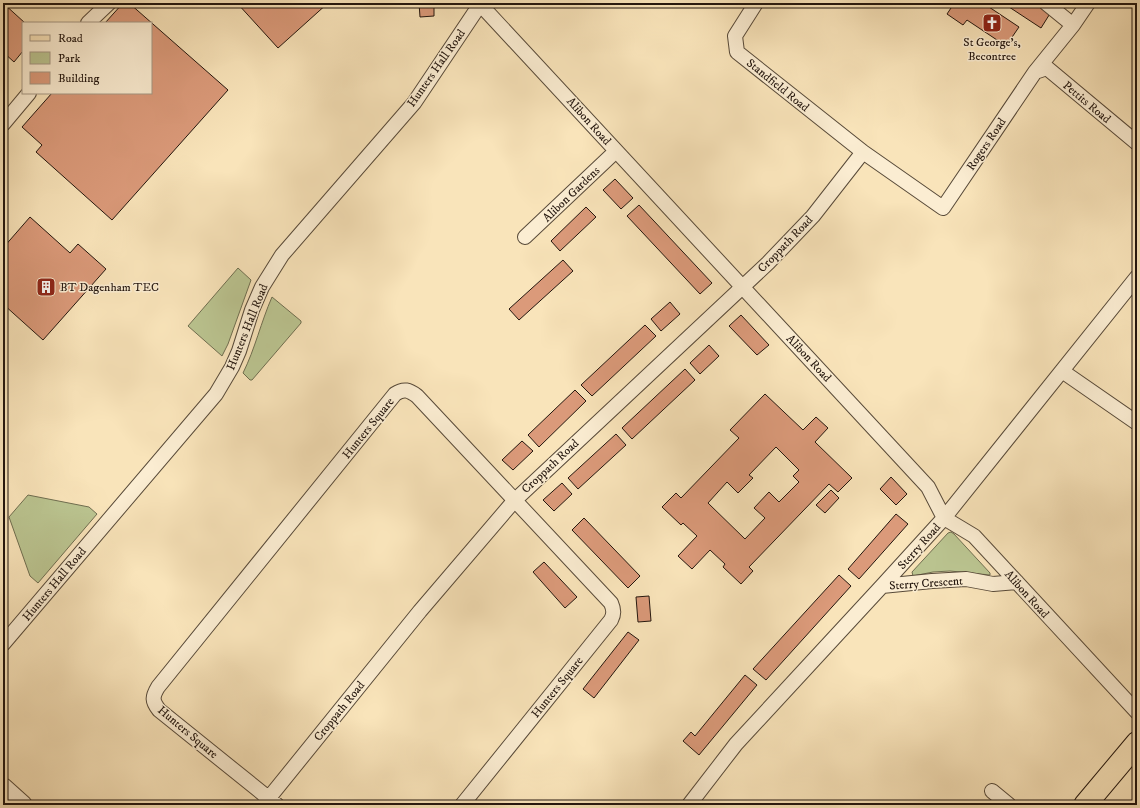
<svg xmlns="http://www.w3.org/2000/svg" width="1140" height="808" font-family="'IM FELL DW Pica',serif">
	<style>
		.green { fill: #bbc591; stroke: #6f6e50 }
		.building { fill: #db9a7a; stroke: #23160e; fill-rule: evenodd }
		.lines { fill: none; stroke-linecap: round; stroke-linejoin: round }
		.minor-casing { stroke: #584a39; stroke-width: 16 }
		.tertiary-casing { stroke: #584a39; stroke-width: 20 }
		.primary-casing { stroke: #23160e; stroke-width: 24 }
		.minor { stroke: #fbedd2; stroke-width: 14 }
		.tertiary { stroke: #fbedd2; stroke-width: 18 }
		.primary { stroke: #f9e4ba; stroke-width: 22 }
		.labels { text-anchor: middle; stroke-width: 3; stroke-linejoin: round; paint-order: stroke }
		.poi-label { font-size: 12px; fill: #23160e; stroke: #fbedd2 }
		.street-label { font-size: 12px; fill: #23160e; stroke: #fbedd2 }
	</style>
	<rect width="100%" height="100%" fill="#f9e4ba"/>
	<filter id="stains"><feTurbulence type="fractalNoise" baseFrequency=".005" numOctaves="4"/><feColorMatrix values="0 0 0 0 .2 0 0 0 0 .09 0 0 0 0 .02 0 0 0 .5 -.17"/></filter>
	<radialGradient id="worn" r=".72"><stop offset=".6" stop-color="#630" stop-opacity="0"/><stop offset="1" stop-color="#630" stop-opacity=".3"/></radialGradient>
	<path class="green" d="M238,268l13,12 -23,64 -6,12 -34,-30z
		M272,297l29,24v2l-49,57h-2l-7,-7c12,-24 18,-51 29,-76z
		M28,495l61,12 8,7 -59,69 -8,-7 -21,-59z
		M951,532l3,2 36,39v2l-40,-4 -17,1 -20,4 -1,-4 36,-39z"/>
	<path class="building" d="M3,3l22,20h-2v28l-9,11 -11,-10z
		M123,3h6l99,87 -116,130 -76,-68 6,-7 -20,-18 30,-34h99v-70h-46z
		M237,3h91l-50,45z
		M419,3h15v13l-14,1z
		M950,3h33l36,24 -13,19 -39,-26 -4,5 -16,-11 4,-6 -3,-2z
		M1003,3h35l13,9 -10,16z
		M615,179l18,19 -12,11 -18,-19z
		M639,205l73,78 -12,11 -73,-78z
		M586,207l10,10 -36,34 -9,-10z
		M30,217l40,36 8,-9 28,25 -63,71 -40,-36v-56z
		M563,260l10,11 -54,49 -10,-11z
		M670,302l10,12 -19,17 -10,-12z
		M741,315l28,30 -12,10 -28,-29z
		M645,325l11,11 -64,60 -11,-11z
		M709,345l10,11 -19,18 -10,-11z
		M685,369l10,11 -63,59 -10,-11z
		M575,390l11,11 -47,46 -11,-12z
		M765,394l38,36 13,-13 12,11 -13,14 37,36 -14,14 -9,-8 -80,83 4,4 -12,13 -18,-17 2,-3 -15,-14 -18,19 -14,-13 19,-20 -14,-13 -2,2 -19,-18 14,-14 5,5 58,-60 -9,-8zM776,447l23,23 -6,6 6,6 -20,20 -10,-10 -15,16 11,10 -20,21 -37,-36 19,-21 11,11 15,-15 -4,-3z
		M616,434l10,11 -48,44 -10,-11z
		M522,441l11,10 -20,19 -11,-10z
		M891,477l16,17 -11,11 -16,-16z
		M562,483l10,11 -18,17 -11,-11z
		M831,490l8,8 -14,15 -9,-8z
		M896,514l12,10 -49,55 -11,-10z
		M584,518l56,58 -12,12 -56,-58z
		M544,562l33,35 -12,11 -32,-36z
		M839,575l12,11 -85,94 -13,-11z
		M649,596l2,25 -13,1 -2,-25z
		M628,632l11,8 -45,58 -11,-9z
		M745,675l12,10 -58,70 -16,-14 8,-9 4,4z"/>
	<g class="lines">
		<defs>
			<path id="minor" d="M479,3l449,484 16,31 30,18 163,176
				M756,3l-21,33 2,16 126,100 80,56 92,-136 38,-47 15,-22
				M1046,3l27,22
				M88,23l21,-20
				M1035,72l12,-4 90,75
				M3,124l26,-31
				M525,237l91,-86
				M1062,371l75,52
				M882,586l50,-5 34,-2 27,5 24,-2
				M3,644l213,-250 16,-27 7,-16 13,-41 10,-23 20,-32 132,-152 67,-100
				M992,791l17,14
				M264,804l156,-193 94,-110 254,-238 45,-47 50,-64
				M277,805l-118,-95c-7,-9 -7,-13 -1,-23l237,-293c9,-6 14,-4 22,2l194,207c3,7 3,11 0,17l-149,185
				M689,805l47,-61 146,-158 62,-68 193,-241"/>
			<path id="tertiary" d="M3,787l20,18"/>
			<path id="primary" d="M1085,805l52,-62"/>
		</defs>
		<use href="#minor" class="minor-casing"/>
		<use href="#tertiary" class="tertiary-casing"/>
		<use href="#primary" class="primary-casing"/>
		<use href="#minor" class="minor"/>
		<use href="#tertiary" class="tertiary"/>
		<use href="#primary" class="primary"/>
	</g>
	<defs>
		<symbol id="church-square" viewBox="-11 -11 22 22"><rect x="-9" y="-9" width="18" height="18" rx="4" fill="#8f2418" stroke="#fbedd2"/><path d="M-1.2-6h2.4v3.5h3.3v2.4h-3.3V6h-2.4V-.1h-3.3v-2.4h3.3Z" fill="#fff"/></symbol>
		<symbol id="building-square" viewBox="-11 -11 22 22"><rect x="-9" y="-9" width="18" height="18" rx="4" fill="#8f2418" stroke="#fbedd2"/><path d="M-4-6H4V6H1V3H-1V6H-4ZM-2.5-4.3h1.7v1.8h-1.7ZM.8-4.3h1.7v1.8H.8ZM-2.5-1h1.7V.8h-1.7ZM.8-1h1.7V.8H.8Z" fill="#fff"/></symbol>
	</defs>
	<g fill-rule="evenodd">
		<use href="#church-square" x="981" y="12" width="22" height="22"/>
		<use href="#building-square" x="35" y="276" width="22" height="22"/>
	</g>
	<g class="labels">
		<g class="poi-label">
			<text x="992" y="46">St George's,<tspan x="992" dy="14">Becontree</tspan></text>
			<text x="60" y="291" text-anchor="start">BT Dagenham TEC</text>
		</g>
		<g class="street-label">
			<text transform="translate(436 68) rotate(-55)" y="4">Hunters Hall Road</text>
			<text transform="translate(778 85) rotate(39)" y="4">Standfield Road</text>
			<text transform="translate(1087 102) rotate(40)" y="4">Pettits Road</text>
			<text transform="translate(589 121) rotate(48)" y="4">Alibon Road</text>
			<text transform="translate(986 144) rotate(-56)" y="4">Rogers Road</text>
			<text transform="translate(571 194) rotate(-44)" y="4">Alibon Gardens</text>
			<text transform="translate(785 244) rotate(-46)" y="4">Croppath Road</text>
			<text transform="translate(247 327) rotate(-68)" y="4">Hunters Hall Road</text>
			<text transform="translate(809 358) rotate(47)" y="4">Alibon Road</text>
			<text transform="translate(368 428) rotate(-51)" y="4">Hunters Square</text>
			<text transform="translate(550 466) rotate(-43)" y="4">Croppath Road</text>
			<text transform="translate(919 546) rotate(-48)" y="4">Sterry Road</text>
			<text transform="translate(926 583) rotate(-4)" y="4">Sterry Crescent</text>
			<text transform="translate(54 584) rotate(-50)" y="4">Hunters Hall Road</text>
			<text transform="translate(1027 594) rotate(48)" y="4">Alibon Road</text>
			<text transform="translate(557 687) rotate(-51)" y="4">Hunters Square</text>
			<text transform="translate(339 711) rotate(-51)" y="4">Croppath Road</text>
			<text transform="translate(188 732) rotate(40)" y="4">Hunters Square</text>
		</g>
	</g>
	<rect width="1140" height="808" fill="none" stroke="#f9e4ba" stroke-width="16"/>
	<rect x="4" y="4" width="1132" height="800" fill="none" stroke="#23160e" stroke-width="2"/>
	<rect x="8" y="8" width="1124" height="792" fill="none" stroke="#23160e"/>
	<rect x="22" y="22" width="130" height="72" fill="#fbedd2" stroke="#a59784"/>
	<rect x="30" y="35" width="20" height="6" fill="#f9e4ba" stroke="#a59784"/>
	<text x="58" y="42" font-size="12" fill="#23160e">Road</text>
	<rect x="30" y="52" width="20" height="12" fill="#bbc591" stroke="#a59784"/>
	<text x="58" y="62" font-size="12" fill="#23160e">Park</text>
	<rect x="30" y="72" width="20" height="12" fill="#db9a7a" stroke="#a59784"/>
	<text x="58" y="82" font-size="12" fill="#23160e">Building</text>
	<rect width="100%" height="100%" filter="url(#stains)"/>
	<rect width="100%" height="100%" fill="url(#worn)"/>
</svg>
